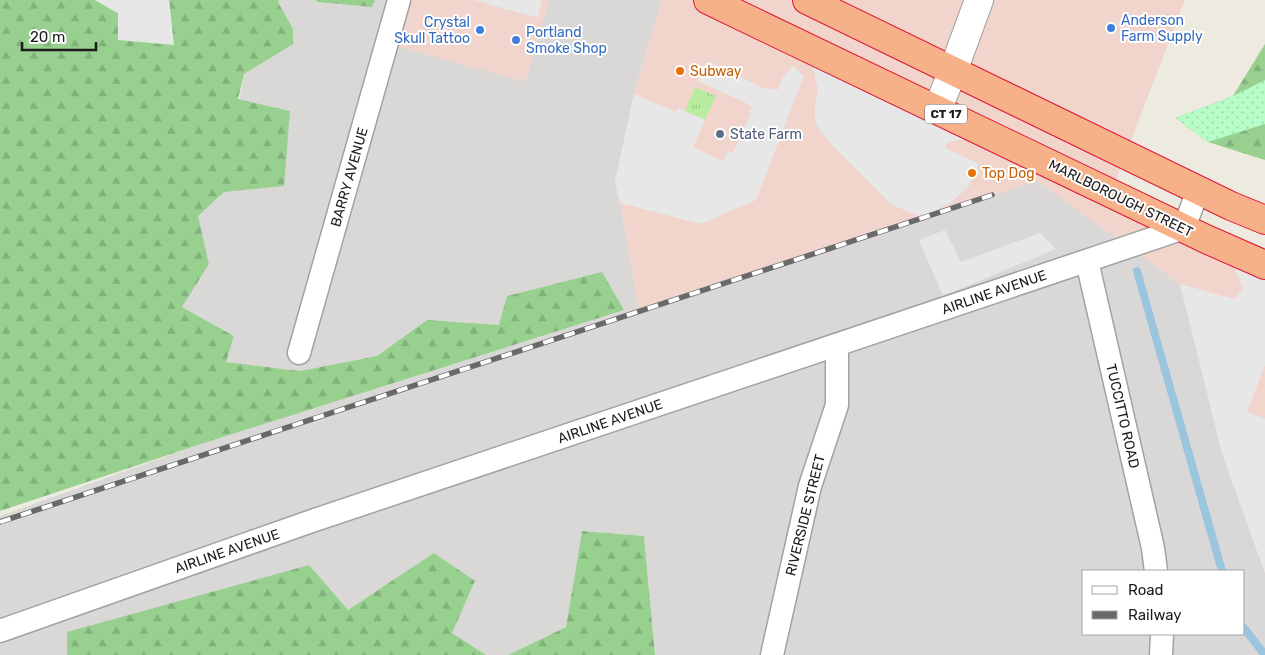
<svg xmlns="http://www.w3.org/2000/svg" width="1265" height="655" font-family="Rubik,sans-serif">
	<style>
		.residential { fill: #d9d8d7; fill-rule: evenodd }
		.commercial { fill: #f1d4cc }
		.grass { fill: url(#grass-tufts) }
		.forest { fill: url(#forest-firs) }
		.park { fill: url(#park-dots) }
		.parking { fill: #e7e7e7 }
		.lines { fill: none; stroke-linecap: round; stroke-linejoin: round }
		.stream { stroke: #9bc4df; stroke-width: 8 }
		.minor-casing { stroke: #a2a2a2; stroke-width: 25 }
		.tertiary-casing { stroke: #a2a2a2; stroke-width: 30 }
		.trunk-casing { stroke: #e11638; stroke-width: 30 }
		.minor { stroke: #fff; stroke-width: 22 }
		.tertiary { stroke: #fff; stroke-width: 28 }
		.trunk { stroke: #f6b189; stroke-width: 28 }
		.rail-casing { stroke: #696969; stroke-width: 5.5 }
		.rail { stroke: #fff; stroke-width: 4; stroke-dasharray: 11; stroke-linecap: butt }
		.shop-dot { fill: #3f7fe0; stroke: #fff; stroke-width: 2 }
		.food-dot { fill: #e8710a; stroke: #fff; stroke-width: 2 }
		.service-dot { fill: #5c6f8a; stroke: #fff; stroke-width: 2 }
		.labels { text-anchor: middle; stroke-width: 4; stroke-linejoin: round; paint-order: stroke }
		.shield { fill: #fff; stroke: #5f5f5f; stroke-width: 1 }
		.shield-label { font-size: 12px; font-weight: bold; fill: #1b1b1b }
		.shop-label { font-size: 14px; fill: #366cbe; stroke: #fff; text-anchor: start }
		.food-label { font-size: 14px; fill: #c56008; stroke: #fff; text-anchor: start }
		.service-label { font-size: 14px; fill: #4e5e75; stroke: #fff; text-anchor: start }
		.street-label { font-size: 14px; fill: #1b1b1b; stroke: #fff }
	</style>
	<defs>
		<pattern id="grass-tufts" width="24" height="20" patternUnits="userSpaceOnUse" patternTransform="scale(1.25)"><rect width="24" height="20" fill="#b8ed9f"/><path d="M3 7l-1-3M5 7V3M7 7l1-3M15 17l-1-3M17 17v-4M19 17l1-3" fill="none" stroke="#9ecb88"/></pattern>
		<pattern id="forest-firs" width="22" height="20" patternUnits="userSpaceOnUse" patternTransform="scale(1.25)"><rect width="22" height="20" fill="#98d090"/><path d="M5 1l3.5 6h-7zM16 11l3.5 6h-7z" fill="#82b27c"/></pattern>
		<pattern id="park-dots" width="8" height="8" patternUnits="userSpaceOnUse" patternTransform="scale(1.25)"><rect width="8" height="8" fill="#b6fdc8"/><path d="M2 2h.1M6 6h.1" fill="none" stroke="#9cd8ab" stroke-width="1.8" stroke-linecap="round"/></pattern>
	</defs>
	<rect width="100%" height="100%" fill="#edebdf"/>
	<path class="residential" d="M279,0h37l1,2 55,5 3,-7h34l116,82 24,-82h113l-28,94 -19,88 7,30 17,100 398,-132 143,104 42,169 43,120v82h-610l-11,-119 -62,-5 -16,96 -58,28h-22l-34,-22 23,-52 -41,-27 -86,56 -281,22v23h-67v-139l198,-71 426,-135 -125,15 -72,-5 -50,36 -77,15 -75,-9 9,-26 -52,-29 27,-43 -12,-48 27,-24 20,-118 49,-31v-14l-16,-27zM1084,571h160v63h-160z"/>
	<path class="commercial" d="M409,0h140l-24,82 -129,-36z
		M662,0h523l-80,208 160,65v300l-43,-120 -42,-169 -143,-103 -398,131 -17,-100 -7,-30 19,-88z"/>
	<path class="grass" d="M695,87l21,9 -11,24 -20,-9z"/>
	<path class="forest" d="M0,0h95l78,45 -4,-45h110l-1,2 15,27v15l-49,30 -6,25 52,12 -6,75 -60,6 -26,24 11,48 -27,43 52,29 -8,26 74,9 77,-15 50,-36 72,5 8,-29 95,-24 22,38 -426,135 -198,66z
		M316,0h59l-3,7 -55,-5z
		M1265,44v116l-57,-18 -32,-24 57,-22z
		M582,531l62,5 11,119h-147l58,-28z
		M434,553l41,28 -23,52 34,22h-419v-23l242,-67 39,45z"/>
	<path class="park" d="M1265,80v44l-57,18 -32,-24 57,-22z"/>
	<path class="parking" d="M95,0h74l5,45 -56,-5v-28z
		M474,0h68l-4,18z
		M707,61l56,27 14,2 6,-13 10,-11 11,10 -48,124 -55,24 -81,-21 -5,-21 19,-88 42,18 2,-4 27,12 -12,27 30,14 5,-10 5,1 18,-39 -2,-1 3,-6 -54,-25z
		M814,63l154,75 -1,2h-11l-7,2 -3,2 -1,4 34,16 -10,22 -17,16 -30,15 -30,-12 -60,-60 -11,-13 -6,-10v-14l3,-18 -5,-23z
		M945,230l16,32 79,-29 16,16 -113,47 -24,-56z
		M1234,267h6l25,10v88l-18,47 18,7v154l-43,-120 -42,-169 54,15 9,-10z"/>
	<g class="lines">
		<path class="stream" d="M1137,271l85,300
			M1244,628l21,27"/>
		<defs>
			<path id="minor" d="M1087,261l66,287 3,23
				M299,353l100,-353
				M0,631l309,-109 875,-294 14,-38
				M772,655l38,-169 27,-81v-60
				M1161,655l1,-21"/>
			<path id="tertiary" d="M937,110l16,-39 26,-71"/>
			<path id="trunk" d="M708,0l498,239 59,26
				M807,0l424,206 34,14"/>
		</defs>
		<use href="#minor" class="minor-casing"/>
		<use href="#tertiary" class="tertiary-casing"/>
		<use href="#trunk" class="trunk-casing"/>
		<use href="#minor" class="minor"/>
		<use href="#tertiary" class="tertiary"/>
		<use href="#trunk" class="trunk"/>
		<defs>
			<path id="rail" d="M0,522l992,-327"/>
		</defs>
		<use href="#rail" class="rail-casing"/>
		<use href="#rail" class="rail"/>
	</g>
	<g class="shop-dot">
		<circle cx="1111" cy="28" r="5"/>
		<circle cx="480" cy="30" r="5"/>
		<circle cx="516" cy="40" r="5"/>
	</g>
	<g class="food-dot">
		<circle cx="680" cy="71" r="5"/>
		<circle cx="972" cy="173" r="5"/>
	</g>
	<circle class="service-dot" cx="720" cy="134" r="5"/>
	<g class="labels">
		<rect class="shield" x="925" y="104.5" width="42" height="19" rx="4"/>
		<g class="shield-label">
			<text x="946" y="118">CT 17</text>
		</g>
		<g class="shop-label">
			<text x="1121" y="25">Anderson<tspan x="1121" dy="16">Farm Supply</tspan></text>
			<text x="470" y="27" text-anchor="end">Crystal<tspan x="470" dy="16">Skull Tattoo</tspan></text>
			<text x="526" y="37">Portland<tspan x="526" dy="16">Smoke Shop</tspan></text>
		</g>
		<g class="food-label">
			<text x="690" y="76">Subway</text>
			<text x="982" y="178">Top Dog</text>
		</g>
		<g class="service-label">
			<text x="730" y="139">State Farm</text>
		</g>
		<g class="street-label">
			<text transform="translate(349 177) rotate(-74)" y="5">BARRY AVENUE</text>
			<text transform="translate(1121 198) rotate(26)" y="5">MARLBOROUGH STREET</text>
			<text transform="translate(994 292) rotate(-19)" y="5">AIRLINE AVENUE</text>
			<text transform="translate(1123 416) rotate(77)" y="5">TUCCITTO ROAD</text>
			<text transform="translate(610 421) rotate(-19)" y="5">AIRLINE AVENUE</text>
			<text transform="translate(805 515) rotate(-76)" y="5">RIVERSIDE STREET</text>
			<text transform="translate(227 551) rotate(-19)" y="5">AIRLINE AVENUE</text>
		</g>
	</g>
	<rect x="1082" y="570" width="162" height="65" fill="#ffffff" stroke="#a4a4a4"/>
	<rect x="1092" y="586" width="25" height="8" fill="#ffffff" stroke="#a4a4a4"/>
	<text x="1128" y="595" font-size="15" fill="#1b1b1b">Road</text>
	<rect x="1092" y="611" width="25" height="8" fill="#696969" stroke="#a4a4a4"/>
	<text x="1128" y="620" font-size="15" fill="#1b1b1b">Railway</text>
	<path d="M22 42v8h74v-8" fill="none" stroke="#1b1b1b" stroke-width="2.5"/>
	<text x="30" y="42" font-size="15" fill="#1b1b1b" stroke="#ffffff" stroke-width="4" paint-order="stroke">20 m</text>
</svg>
